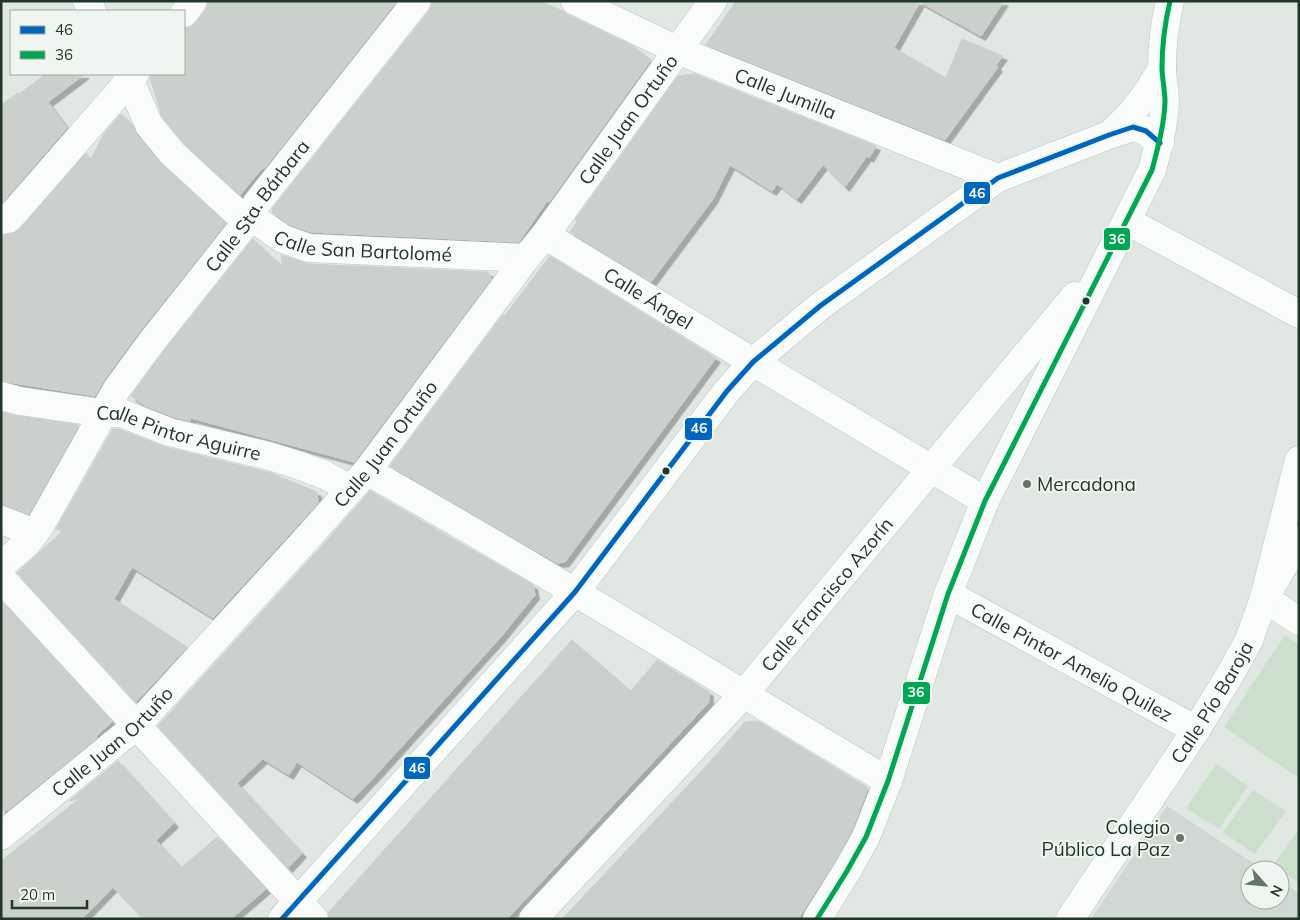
<svg xmlns="http://www.w3.org/2000/svg" width="1300" height="920" font-family="Mulish,sans-serif">
	<style>
		.built { fill: #cfd8d2 }
		.green { fill: #ccdfcc }
		.building { fill: #ccd0cd; stroke: #cad0cc; filter: url(#shadow) }
		.lines { fill: none; stroke-linecap: round; stroke-linejoin: round }
		.street-casing { stroke: #bec4c0; stroke-width: 29 }
		.secondary-casing { stroke: #bec4c0; stroke-width: 29 }
		.street { stroke: #fafbfb; stroke-width: 28 }
		.secondary { stroke: #fafbfb; stroke-width: 28 }
		.bus-1-casing { stroke: #eff6f1; stroke-width: 9 }
		.bus-2-casing { stroke: #eff6f1; stroke-width: 9 }
		.bus-1 { stroke: #0065bd; stroke-width: 5 }
		.bus-2 { stroke: #00a651; stroke-width: 5 }
		.bus-dot { fill: #22372c; stroke: #eff6f1; stroke-width: 2 }
		.poi-dot { fill: #65756c; stroke: #eff6f1; stroke-width: 2 }
		.labels { text-anchor: middle; stroke-width: 4; stroke-linejoin: round; paint-order: stroke }
		.street-label { font-size: 19px; fill: #22372c; stroke: #eff6f1 }
		.poi-label { font-size: 19px; fill: #22372c; stroke: #eff6f1; text-anchor: start }
		.line-badge { stroke: #eff6f1; stroke-width: 2 }
		.badge-label { font-size: 14px; text-anchor: middle; font-weight: bold; fill: #fff }
	</style>
	<defs>
		<filter id="shadow"><feDropShadow dx="4.5" dy="4.5" stdDeviation="0" flood-color="#0004"/></filter>
	</defs>
	<rect width="100%" height="100%" fill="#e1e7e3"/>
	<path class="built" d="M1167,806l97,64h-14v30h30v-19l19,12v26h-208z"/>
	<path class="green" d="M1285,635l14,10v133l-75,-51z
		M1216,764l32,22 -29,43 -33,-21z
		M1253,790l33,21 -31,43 -32,-22z
		M1299,829v54l-26,-17z"/>
	<path class="building" d="M208,1h189l-133,168v-3l-24,29 -57,-53 -21,-25 -12,-40v-3h34v-46l7,-1 5,-5 10,-12z
		M432,1h108l23,10 5,4 65,31 18,14 -102,142 -2,-1 -28,41 -207,-10 -22,-7 -17,-12 -1,-4 157,-198z
		M736,1h268l-23,35 -61,-34 -26,46 52,30 16,-39 41,17 -7,9 2,2 -53,73 -239,-95z
		M46,74h39l-37,28 19,26 -66,76v-99l17,-12 1,1z
		M694,74l182,72 -7,12 -2,-2 -22,31 -22,-22 -26,34 -20,-15 -5,7 -42,-26 -17,34 -62,83 -81,-50 7,-10 -2,-2 103,-144z
		M121,114l11,11 5,10 24,29 65,59 -89,112 -33,45 -9,16 -94,-15v-146l9,-1 9,-4 67,-77 5,6 14,-27z
		M253,239l30,28 -2,-12 27,9 180,8 3,7 -137,183 -163,-44 -1,3 -16,-4 -28,-11 -15,-10 31,-43z
		M550,256l166,102 -151,204 -8,1 -167,-97 113,-151 1,2z
		M1,412l17,4 61,9 -50,89 -28,-9z
		M113,429l8,1 44,17 106,26 46,19 1,11 -105,115 -81,-51 -18,32 73,48 -51,55 -119,-129 46,-42 -7,-2z
		M370,491l163,94 2,10 -35,43 -124,137 -23,24 -56,-37 -8,13 -26,-16 -26,24 65,70 -14,15 -130,-142 164,-180z
		M1,601l111,121 -16,14 1,2 -89,72 -7,1z
		M572,640l59,51 26,-31 52,32v10l-202,217h-178l-1,-6z
		M758,721l110,67 -16,42 -18,33 -36,56h-236l136,-144 47,-53z
		M118,761l56,62 -18,17 25,28 36,-31 49,52 -35,30h-88l-30,-32 -31,32h-81v-58l78,-62 -10,2z"/>
	<g class="lines">
		<defs>
			<g id="street">
				<path d="M87,1l5,10"/>
				<path id="s1" d="M575,1l102,49 321,128"/>
				<path d="M184,13l9,-12"/>
				<path id="s2" d="M127,74l22,51 23,28 63,58 28,14 20,14 26,9 217,10"/>
				<path d="M1110,134c24,-21 37,-39 52,-66"/>
				<path d="M1,220l7,-1 5,-5 122,-140"/>
				<path d="M1127,221l172,93"/>
				<path id="s3" d="M545,235l208,127 232,139"/>
				<path id="s4" d="M1,396l19,5 82,12h19l48,19 100,24 29,9 27,10 26,14"/>
				<path d="M367,471c176,99 347,206 521,310"/>
				<path d="M1,520l34,13"/>
				<path d="M1299,540l-35,58 35,23"/>
				<path id="s5" d="M1,566l26,-23 13,-17 77,-137 33,-45 91,-115 8,-11 8,-15 160,-202"/>
				<path d="M1,578l313,341"/>
				<path id="s6" d="M948,594l248,136"/>
				<path id="s7" d="M1,836l136,-111 165,-181 65,-73 159,-213 19,-23 168,-234"/>
				<path d="M282,919l293,-327 152,-201 26,-29 67,-56 178,-128 111,-43 24,-8 13,4 14,12"/>
				<path id="s8" d="M1070,919l126,-189 35,-57 18,-33 15,-42 35,-138"/>
			</g>
			<g id="secondary">
				<path id="s9" d="M533,919l210,-224 332,-399"/>
				<path d="M817,919l30,-48 19,-34 22,-56 60,-187 37,-93 167,-331c6,-23 12,-44 13,-68 0,-12 -3,-24 -3,-35 0,-23 3,-44 8,-66"/>
			</g>
		</defs>
		<use href="#street" class="street-casing"/>
		<use href="#secondary" class="secondary-casing"/>
		<use href="#street" class="street"/>
		<use href="#secondary" class="secondary"/>
		<defs>
			<path id="bus-1" d="M282,919l293,-327 152,-201 26,-29 67,-56 178,-128 111,-43 24,-8 13,4 14,12"/>
			<path id="bus-2" d="M817,919l30,-48 19,-34 22,-56 60,-187 37,-93 167,-331c6,-23 12,-44 13,-68 0,-12 -3,-24 -3,-35 0,-23 3,-44 8,-66"/>
		</defs>
		<use href="#bus-1" class="bus-1-casing"/>
		<use href="#bus-2" class="bus-2-casing"/>
		<use href="#bus-1" class="bus-1"/>
		<use href="#bus-2" class="bus-2"/>
	</g>
	<g class="bus-dot">
		<circle cx="1086" cy="301" r="4.5"/>
		<circle cx="666" cy="471" r="4.5"/>
	</g>
	<g class="poi-dot">
		<circle cx="1027" cy="484" r="5"/>
		<circle cx="1180" cy="838" r="5"/>
	</g>
	<g class="labels">
		<g class="street-label">
			<text dy="7" stroke="none"><textPath href="#s1" startOffset="230">Calle Jumilla</textPath></text>
			<text dy="7" stroke="none"><textPath href="#s7" startOffset="956">Calle Juan Ortuño</textPath></text>
			<text dy="7" stroke="none"><textPath href="#s5" startOffset="444">Calle Sta. Bárbara</textPath></text>
			<text dy="7" stroke="none"><textPath href="#s2" startOffset="314">Calle San Bartolomé</textPath></text>
			<text dy="7" stroke="none"><textPath href="#s3" startOffset="121">Calle Ángel</textPath></text>
			<text dy="7" stroke="none"><textPath href="#s4" startOffset="182">Calle Pintor Aguirre</textPath></text>
			<text dy="7" stroke="none"><textPath href="#s7" startOffset="551">Calle Juan Ortuño</textPath></text>
			<text dy="7" stroke="none"><textPath href="#s9" startOffset="438">Calle Francisco Azorín</textPath></text>
			<text dy="7" stroke="none"><textPath href="#s6" startOffset="141">Calle Pintor Amelio Quilez</textPath></text>
			<text dy="7" stroke="none"><textPath href="#s8" startOffset="259">Calle Pío Baroja</textPath></text>
			<text dy="7" stroke="none"><textPath href="#s7" startOffset="146">Calle Juan Ortuño</textPath></text>
		</g>
		<g class="poi-label">
			<text x="1037" y="491">Mercadona</text>
			<text x="1170" y="834" text-anchor="end">Colegio<tspan x="1170" dy="22">Público La Paz</tspan></text>
		</g>
	</g>
	<g class="line-badge">
		<rect x="963" y="181" width="28" height="24" rx="5" fill="#0065bd"/>
		<rect x="1103" y="227" width="28" height="24" rx="5" fill="#00a651"/>
		<rect x="684" y="417" width="29" height="24" rx="5" fill="#0065bd"/>
		<rect x="902" y="681" width="29" height="24" rx="5" fill="#00a651"/>
		<rect x="403" y="756" width="28" height="24" rx="5" fill="#0065bd"/>
	</g>
	<g class="badge-label">
		<text x="977" y="198">46</text>
		<text x="1117" y="244">36</text>
		<text x="699" y="433">46</text>
		<text x="916" y="697">36</text>
		<text x="417" y="773">46</text>
	</g>
	<rect width="1300" height="920" fill="none" stroke="#22372c" stroke-width="5"/>
	<rect x="10" y="10" width="175" height="65" fill="#eff6f1" stroke="#9daaa2"/>
	<rect x="20" y="26" width="25" height="8" fill="#0065bd" stroke="#9daaa2"/>
	<text x="55" y="35" font-size="15" fill="#22372c">46</text>
	<rect x="20" y="51" width="25" height="8" fill="#00a651" stroke="#9daaa2"/>
	<text x="55" y="60" font-size="15" fill="#22372c">36</text>
	<g transform="translate(1265 885) rotate(117)"><circle r="24" fill="#eff6f1" stroke="#9daaa2"/>
	<path d="M0-4L9 19L0 12L-9 19Z" fill="#65756c"/>
	<text y="-8" font-size="14" font-weight="bold" text-anchor="middle" fill="#22372c">N</text>
	</g>
	<path d="M12 900v8h75v-8" fill="none" stroke="#22372c" stroke-width="2.5"/>
	<text x="20" y="900" font-size="15" fill="#22372c" stroke="#eff6f1" stroke-width="4" paint-order="stroke">20 m</text>
</svg>
